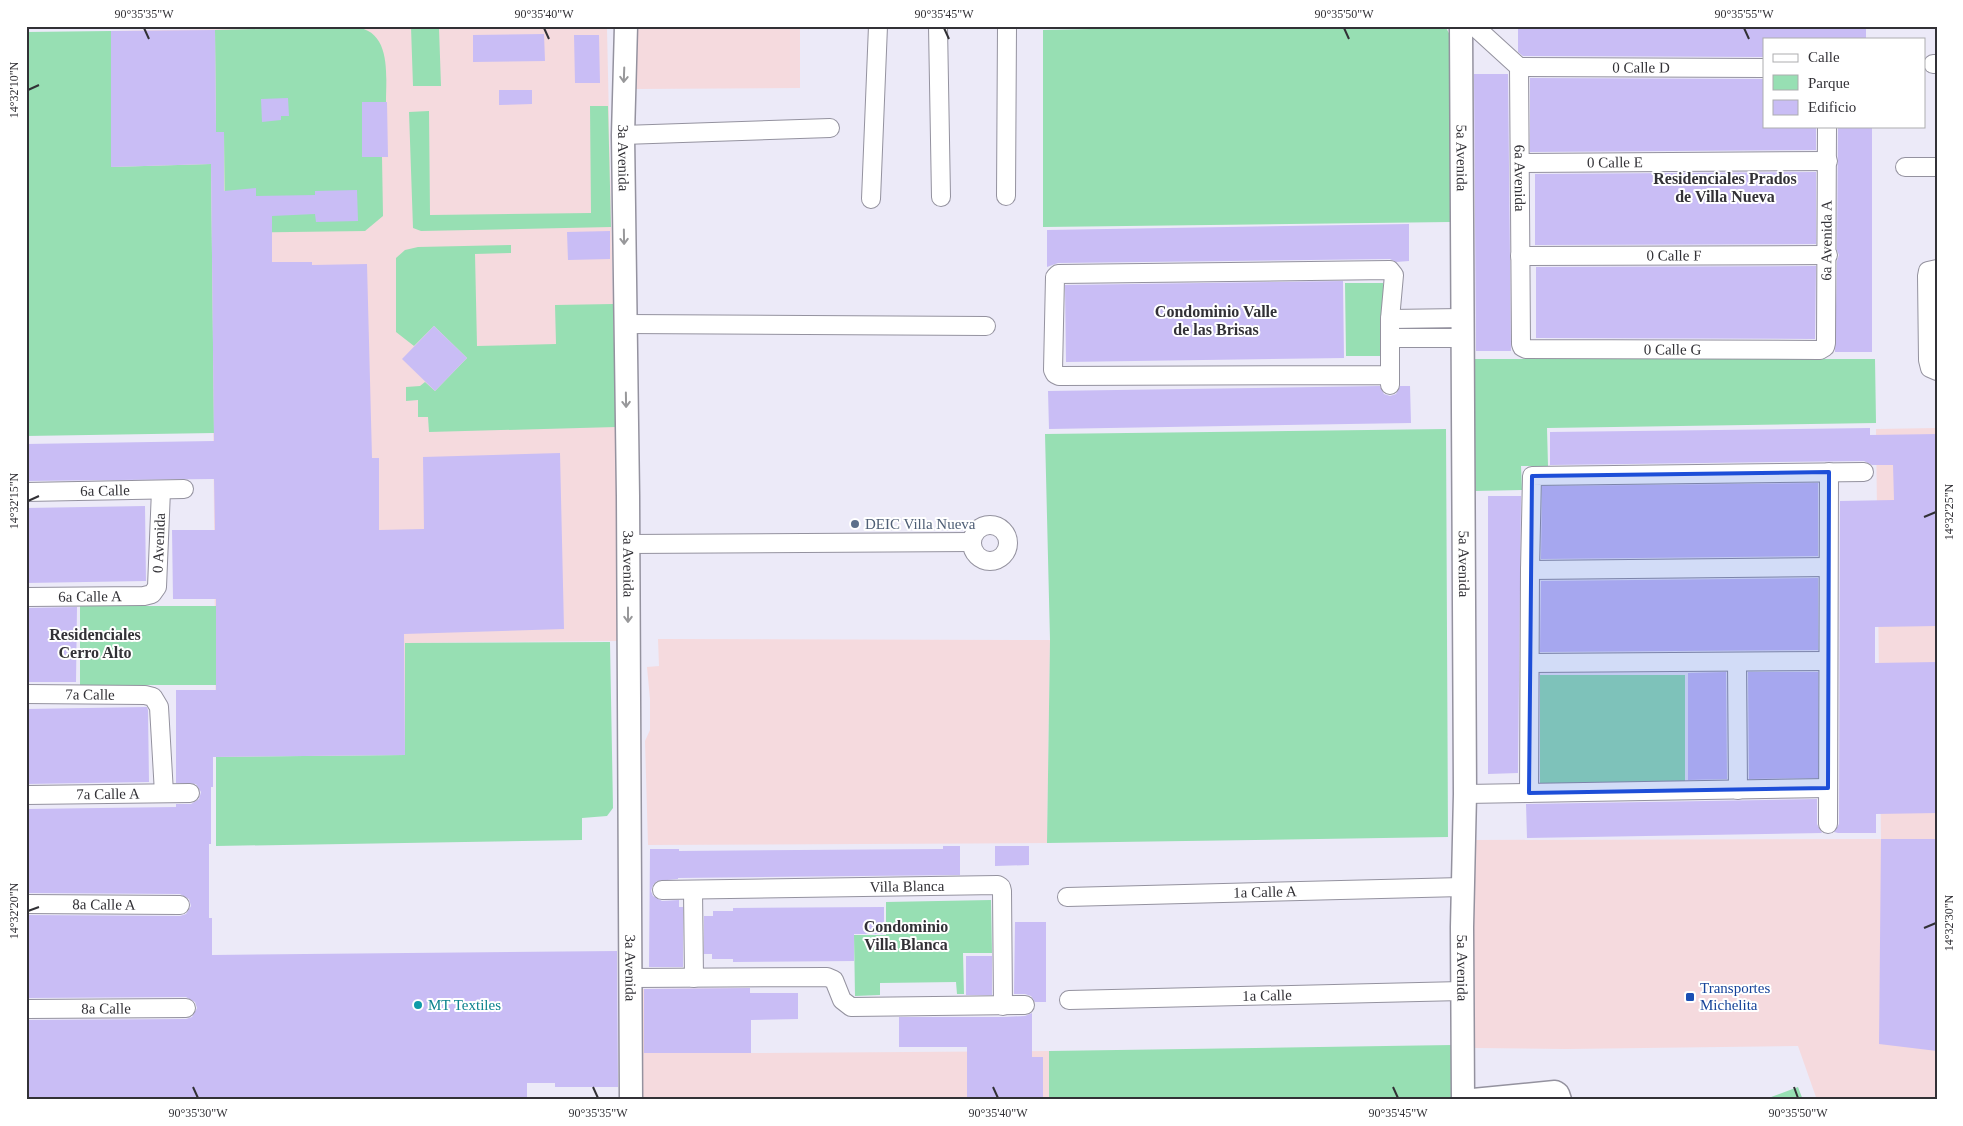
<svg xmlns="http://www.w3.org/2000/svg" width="1963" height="1126" font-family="'Times New Roman',serif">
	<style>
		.industrial { fill: #f5dade }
		.green { fill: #97dfb3 }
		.building { fill: #c9bdf5 }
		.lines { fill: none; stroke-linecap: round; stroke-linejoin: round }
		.minor-casing { stroke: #94929f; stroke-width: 20 }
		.tertiary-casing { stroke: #94929f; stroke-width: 25 }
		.minor { stroke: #fff; stroke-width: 18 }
		.tertiary { stroke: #fff; stroke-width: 22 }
		.oneway { stroke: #98989a }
		.marked { fill: #1d4ed8; fill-opacity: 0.2; stroke: #1d4ed8; stroke-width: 4; stroke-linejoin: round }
		.ticks { fill: none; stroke: #323136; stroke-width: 2 }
		.service-dot { fill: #5c6f8a; stroke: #fff; stroke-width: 2 }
		.transit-dot { fill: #1a4fb4; stroke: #fff; stroke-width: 2 }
		.culture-dot { fill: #0f9aa8; stroke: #fff; stroke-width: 2 }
		.labels { text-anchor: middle; stroke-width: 4; stroke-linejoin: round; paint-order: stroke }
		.street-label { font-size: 15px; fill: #323136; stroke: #fff }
		.service-label { font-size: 15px; fill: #4e5e75; stroke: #fff; text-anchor: start }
		.transit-label { font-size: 15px; fill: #164399; stroke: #fff; text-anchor: start }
		.culture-label { font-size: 15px; fill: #0d838f; stroke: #fff; text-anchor: start }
		.neighbourhood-label { font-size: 16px; font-weight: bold; fill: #323136; stroke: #fff }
		.neatline { fill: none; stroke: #323136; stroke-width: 2 }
		.ticks-label { font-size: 12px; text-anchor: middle; fill: #323136 }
	</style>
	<rect width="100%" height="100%" fill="#eceaf8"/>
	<path class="industrial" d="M643,26h157v62l-167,1 -1,-54z
		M354,27l253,2 10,453 1,159 -213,2v112l-189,2 -5,-592 -100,2v-136z
		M1937,428v672h-120l-19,-54 -232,3 -91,-1 -2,-208 408,-1 -5,-410z
		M658,639l392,1 -3,203 -399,2 -3,-104 5,-11v-31l-3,-32 12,-1z
		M750,988l1,65 298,-2v49h-406l-1,-111z"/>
	<path class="green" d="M1234,26h211l5,9 1,9 -1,178 -407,5v-197z
		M354,27c38,3 32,48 32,75l-24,1v54h20l1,59 -18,15 -140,2 -1,-101h-8l-1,-102z
		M411,27l28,1 2,58h-28z
		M111,31v136l100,-3 3,269 -188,3v-404z
		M590,106h18l3,121 -190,4 -8,-3 -4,-116 20,-1 1,104 161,-2z
		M511,245v8l-36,1 2,92 79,-2 -1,-39 58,-1 3,123 -187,5 -1,-15h-10v-17l-12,1v-14l14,-1 5,-4 10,9 32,-33 -33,-32 -20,20 -18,-14v-74l9,-8 13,-3z
		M1345,283h38v73h-37z
		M1471,359h404l1,64 -329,5 1,38h-27l1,24 -48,1z
		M1446,429l2,408 -401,6 3,-203 -5,-206z
		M80,606h136v79h-136z
		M610,642l3,166 -6,8 -25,2v22l-366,6v-89l189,-2v-112z
		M1540,675h145v108h-145z
		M991,900l1,53h-29l1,41h-7l-1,-12 -76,1v12l-25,1 -1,-61h32v-33z
		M1452,1045v55h-403v-49z
		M1798,1087l5,13h-40z"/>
	<path class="building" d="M1518,26h348v13h-102v18l-241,-1 -5,-4z
		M215,30l1,102h8v59l32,-3v8l59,-1v-4l42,-1 1,31 -42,1 -1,-8 -43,2v46h40v3l55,-1 5,194h7v72l45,-1 -1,-72 137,-4 4,176 -160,5 1,121 -192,2v30h-2v57h-2v74h3v37l405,-4 1,136h-63v-4h-28v17h-501l1,-80 159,-1 6,-2 5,-9 -2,-6 -9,-5 -160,1v-83l154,1 6,-2 5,-8 -2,-7 -9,-5 -154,-1v-84l150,-2v-3h15l8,-5 2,-7 -5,-8 -20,-1v-93h40v-91h-43l-1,-69h43l-1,-51 -188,2v-37l188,-3 -3,-277 -100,3v-136z
		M544,34l1,27 -72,1v-27z
		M574,35h25l1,48h-25z
		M1474,74h34l3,277h-35z
		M1530,78l234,1v47h52v24l-286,2z
		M499,90h33v14l-33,1z
		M288,98l1,18h-8v4l-19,2 -1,-23z
		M362,102h25l1,55h-26z
		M1838,126h34v226h-37l2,-91 2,-6 -2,-5z
		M1816,172v72l-281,1v-71z
		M1409,224v37l-13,1 -6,-3 -332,4 -11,4v-37z
		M610,231v28l-42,1 -1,-28z
		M1816,266l-1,73 -279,-1v-71z
		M1343,281l1,77 -278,4 -1,-77z
		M434,326l33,32 -32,33 -33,-32z
		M1380,386l4,8 6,2 6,-2 4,-8h10l1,37 -362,6 -1,-38z
		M1870,428v7l67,-1v192l-62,1v36l62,-1v151l-61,1v19h-38l-4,-1 5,-8 1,-323 54,-1 -1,-35h-21l-8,-4 -314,4v-33z
		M1818,483v73l-277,3 1,-73z
		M1488,496h33l-3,277 -30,1z
		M145,506l1,75 -120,2v-75z
		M1818,578v72l-278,2 1,-71z
		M77,607l-1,75h-50v-74z
		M1726,672l1,107 -39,1v-107z
		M1748,672h70v106l-69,1z
		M147,707l1,3 1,72 -123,2v-75z
		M1817,799v25l5,9 -295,5 -1,-34z
		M1881,839h56v212l-58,-7z
		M943,846h17v29l-282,3v1l-21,2 -4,4 -2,6 2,5 9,5 17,-1v7h4v60h-34l1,-118h29v2l264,-2z
		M995,846h34v19l-34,1z
		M884,907v27h-30v27l-121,1v-3h-21v-5h-8v-38h9v-5h20v-3z
		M1015,922h31v80h-11l-4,-6 -6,-2h-11z
		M966,956h26v39h-26z
		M750,988v5h48v26l-47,1v33h-107v-64z
		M1032,1013v44h11v43h-76v-53h-68v-30h105l21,-1z"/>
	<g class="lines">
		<defs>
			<g id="minor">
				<path d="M938,26l3,171"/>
				<path id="s1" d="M1474,26l45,41 2,277 1,3 4,2 294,1 5,-3 1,-4 1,-217"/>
				<path d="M1933,64h4"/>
				<path id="s2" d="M1519,67l245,1"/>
				<path d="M623,135l207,-7"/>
				<path id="s3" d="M1521,163l307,-2"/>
				<path d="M1905,167h32"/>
				<path d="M1006,196l1,-170"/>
				<path d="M871,199l7,-173"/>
				<path id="s4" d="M1520,256l308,-1"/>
				<path d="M1937,269l-9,2 -1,5 1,84 2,8 7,3"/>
				<path d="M1390,319l72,-1"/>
				<path d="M625,324l361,2"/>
				<path d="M1390,338h72"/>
				<path d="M1390,385v-66l4,-44 -4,-5 -332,4 -3,3 -2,93 2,4 4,2 331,-1"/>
				<path id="s5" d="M26,492l158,-3"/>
				<circle cx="990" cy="543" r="18"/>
				<path d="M628,544l344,-2"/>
				<path d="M1530,570l298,-3"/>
				<path id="s6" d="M26,597l118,-1 8,-2 5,-7 4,-97"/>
				<path d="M1737,662l1,128"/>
				<path d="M1530,663l298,-2"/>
				<path id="s7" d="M26,694l119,1 8,2 6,10 5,86"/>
				<path d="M1529,793l1,-223 2,-94 332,-4"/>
				<path d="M1465,794l363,-6"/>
				<path id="s8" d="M26,795l164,-2"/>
				<path d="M1828,824l1,-352"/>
				<path id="s9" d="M662,890l336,-5 3,2 1,4 1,115"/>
				<path d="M693,890l1,88"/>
				<path id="s10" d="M1067,897l395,-10"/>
				<path id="s11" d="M26,904l154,1"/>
				<path d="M631,978l196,-1 7,3 8,20 9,7 174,-2"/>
				<path id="s12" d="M1069,1000l393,-9"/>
				<path id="s13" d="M26,1009l160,-1"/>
			</g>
			<g id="tertiary">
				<path id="s14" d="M626,26l-3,109 5,361 3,604"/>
				<path id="s15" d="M1461,26l4,768 -3,133 1,173"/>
				<path d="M1473,1100l82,-8 3,2 2,6"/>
			</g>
		</defs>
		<use href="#minor" class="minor-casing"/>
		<use href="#tertiary" class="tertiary-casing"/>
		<use href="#minor" class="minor"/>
		<use href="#tertiary" class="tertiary"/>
	</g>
	<defs><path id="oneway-shaft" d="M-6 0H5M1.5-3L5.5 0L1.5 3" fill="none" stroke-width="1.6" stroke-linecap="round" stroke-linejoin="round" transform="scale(1.25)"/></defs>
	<g class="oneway">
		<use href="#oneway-shaft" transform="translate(624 75) rotate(92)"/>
		<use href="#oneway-shaft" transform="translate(624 237) rotate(89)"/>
		<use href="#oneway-shaft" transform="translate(626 400) rotate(89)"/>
		<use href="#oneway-shaft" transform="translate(628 615) rotate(90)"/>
	</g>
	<path class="marked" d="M1829,472l-1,316 -299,5 3,-317z"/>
	<path class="ticks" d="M144,28l5,11M544,28l5,11M944,28l5,11M1344,28l5,11M1744,28l5,11M28,90l11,-5M28,501l11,-5M1924,517l12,-5M28,911l11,-4M1924,928l12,-5M193,1087l5,11M593,1087l5,11M993,1087l5,11M1393,1087l5,11M1794,1087l4,11"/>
	<circle class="service-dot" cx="855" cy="524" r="5"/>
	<rect class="transit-dot" x="1685" y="992" width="10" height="10" rx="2.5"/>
	<circle class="culture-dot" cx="418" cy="1005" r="5"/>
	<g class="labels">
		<g class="street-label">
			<text dy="5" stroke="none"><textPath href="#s2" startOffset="122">0 Calle D</textPath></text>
			<text dy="5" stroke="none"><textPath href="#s14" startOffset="132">3a Avenida</textPath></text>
			<text dy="5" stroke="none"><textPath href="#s15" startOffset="132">5a Avenida</textPath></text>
			<text dy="5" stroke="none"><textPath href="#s3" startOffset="94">0 Calle E</textPath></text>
			<text dy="5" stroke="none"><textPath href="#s1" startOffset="172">6a Avenida</textPath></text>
			<text dy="5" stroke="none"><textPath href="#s1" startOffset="752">6a Avenida A</textPath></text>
			<text dy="5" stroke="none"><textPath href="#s4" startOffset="154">0 Calle F</textPath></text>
			<text dy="5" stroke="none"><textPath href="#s1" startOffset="492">0 Calle G</textPath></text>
			<text dy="5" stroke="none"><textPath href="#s5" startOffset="79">6a Calle</textPath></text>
			<text dy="5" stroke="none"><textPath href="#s6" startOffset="179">0 Avenida</textPath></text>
			<text dy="5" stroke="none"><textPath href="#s14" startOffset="538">3a Avenida</textPath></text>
			<text dy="5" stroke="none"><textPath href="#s15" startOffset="538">5a Avenida</textPath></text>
			<text dy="5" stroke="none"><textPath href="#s6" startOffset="64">6a Calle A</textPath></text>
			<text dy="5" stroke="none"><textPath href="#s7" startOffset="64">7a Calle</textPath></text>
			<text dy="5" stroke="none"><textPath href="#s8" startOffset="82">7a Calle A</textPath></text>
			<text dy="5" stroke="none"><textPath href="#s9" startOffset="245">Villa Blanca</textPath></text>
			<text dy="5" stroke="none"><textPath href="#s10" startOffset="198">1a Calle A</textPath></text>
			<text dy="5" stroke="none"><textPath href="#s11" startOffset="78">8a Calle A</textPath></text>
			<text dy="5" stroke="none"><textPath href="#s14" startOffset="942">3a Avenida</textPath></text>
			<text dy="5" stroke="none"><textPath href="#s15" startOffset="942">5a Avenida</textPath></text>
			<text dy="5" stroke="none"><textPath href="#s12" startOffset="198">1a Calle</textPath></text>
			<text dy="5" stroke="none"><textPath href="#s13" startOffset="80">8a Calle</textPath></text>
		</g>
		<g class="service-label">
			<text x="865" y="529">DEIC Villa Nueva</text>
		</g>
		<g class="transit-label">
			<text x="1700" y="993">Transportes<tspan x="1700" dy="17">Michelita</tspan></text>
		</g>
		<g class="culture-label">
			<text x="428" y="1010">MT Textiles</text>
		</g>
		<g class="neighbourhood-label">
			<text x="1725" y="184">Residenciales Prados<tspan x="1725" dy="18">de Villa Nueva</tspan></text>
			<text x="1216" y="317">Condominio Valle<tspan x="1216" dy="18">de las Brisas</tspan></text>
			<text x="95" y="640">Residenciales<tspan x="95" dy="18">Cerro Alto</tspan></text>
			<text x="906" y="932">Condominio<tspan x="906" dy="18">Villa Blanca</tspan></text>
		</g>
	</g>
	<rect width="1963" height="1126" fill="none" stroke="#ffffff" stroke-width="55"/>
	<rect x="1763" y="38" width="162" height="90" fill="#ffffff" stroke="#adadaf"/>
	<rect x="1773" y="54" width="25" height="8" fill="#ffffff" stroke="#adadaf"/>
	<text x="1808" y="62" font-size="15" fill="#323136">Calle</text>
	<rect x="1773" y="75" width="25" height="15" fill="#97dfb3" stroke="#adadaf"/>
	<text x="1808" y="88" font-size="15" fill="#323136">Parque</text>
	<rect x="1773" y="100" width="25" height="15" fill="#c9bdf5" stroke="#adadaf"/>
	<text x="1808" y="112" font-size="15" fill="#323136">Edificio</text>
	<rect x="28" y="28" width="1908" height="1070" class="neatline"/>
	<g class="ticks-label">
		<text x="144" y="18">90°35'35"W</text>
		<text x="544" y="18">90°35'40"W</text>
		<text x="944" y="18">90°35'45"W</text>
		<text x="1344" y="18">90°35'50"W</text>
		<text x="1744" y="18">90°35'55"W</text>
		<text transform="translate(14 90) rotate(-90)" y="4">14°32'10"N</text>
		<text transform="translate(14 501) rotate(-90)" y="4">14°32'15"N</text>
		<text transform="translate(1949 512) rotate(-90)" y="4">14°32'25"N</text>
		<text transform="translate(14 911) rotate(-90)" y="4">14°32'20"N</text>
		<text transform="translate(1949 923) rotate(-90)" y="4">14°32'30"N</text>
		<text x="198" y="1117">90°35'30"W</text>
		<text x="598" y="1117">90°35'35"W</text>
		<text x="998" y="1117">90°35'40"W</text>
		<text x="1398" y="1117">90°35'45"W</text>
		<text x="1798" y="1117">90°35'50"W</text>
	</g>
</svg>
